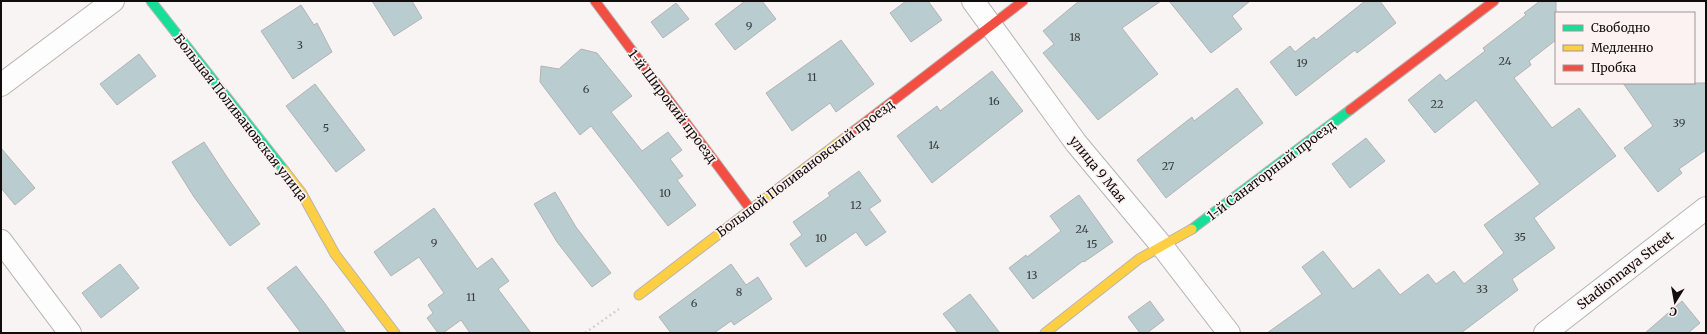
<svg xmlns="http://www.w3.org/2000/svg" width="1707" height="334" font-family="Merriweather,serif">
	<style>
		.building { fill: #b9cccf; stroke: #b4b3b4 }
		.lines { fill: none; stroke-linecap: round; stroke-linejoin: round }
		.street-casing { stroke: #b8b4b3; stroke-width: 24 }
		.fast-casing { stroke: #b8b4b3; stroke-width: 11 }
		.slow-casing { stroke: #b8b4b3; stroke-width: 11 }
		.jam-casing { stroke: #b8b4b3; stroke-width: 11 }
		.path { stroke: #d3d1d1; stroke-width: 2.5; stroke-dasharray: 2 3; stroke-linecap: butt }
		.street { stroke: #fefdfd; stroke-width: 22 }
		.fast { stroke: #16e098; stroke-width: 9 }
		.slow { stroke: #ffcf43; stroke-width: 9 }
		.jam { stroke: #f24e42; stroke-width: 9 }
		.labels { text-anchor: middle; stroke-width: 3.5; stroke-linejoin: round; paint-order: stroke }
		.number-label { font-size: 11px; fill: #3a3d3d }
		.street-label { font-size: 13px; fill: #100d0c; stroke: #fcf2f1 }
	</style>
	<rect width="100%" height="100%" fill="#f9f4f4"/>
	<path class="building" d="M372,1h40l10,17 -28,18z
		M745,1h17l14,18 -41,31 -20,-26z
		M906,1h22l14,19 -31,22 -21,-29z
		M1079,1h82l-39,27 36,46 -60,46 -55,-67 11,-9 -11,-13z
		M1169,1h81l-18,15 10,13 -31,24z
		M1365,1h15l16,22 -39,30 -2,-3 -59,46 -26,-34 20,-16 5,6 19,-15 2,3z
		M1540,1h16v39l-27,21 2,4 -17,13 38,50 27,-20 37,48 -82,62 21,30 -43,31 6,11 -57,43h-194l55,-39 -20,-27 21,-16 30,38 26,-20 21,26 28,-21 8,10 18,-13 10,13 40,-31 -20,-28 56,-41 -64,-84 -41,33 -27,-33 32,-26 6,7 39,-30 -2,-3 43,-33 -2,-2z
		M676,3l13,16 -26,19 -12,-16z
		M301,5l13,20 3,-2 15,29 -39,27 -32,-48z
		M841,40l33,44 -38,28 -6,-9 -38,28 -26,-38z
		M581,49l16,4 35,43 -21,16 31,39 26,-19 14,18 -12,9 13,17 -6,4 19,25 -28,21 -77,-100 -11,9 -40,-53 1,-16 18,3z
		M139,54l17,22 -39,29 -17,-21z
		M992,71l31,40 -91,72 -35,-47 40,-30 3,5z
		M1623,83h83v67l-27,19 3,4 -24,19 -34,-44 29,-22z
		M315,84l50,66 -29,22 -50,-66z
		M1237,88l26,35 -97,75 -29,-38 55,-43 2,4z
		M1366,138l19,23 -35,27 -18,-24z
		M204,142l23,35 33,47 -30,22 -36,-49 -22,-35z
		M1,148l34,40 -20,17 -14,-17z
		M859,171l22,30 -12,8 17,23 -20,14 -10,-14 -50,35 -16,-23 12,-9 -9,-13 37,-26 -2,-3z
		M555,192l21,35 35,46 -19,14 -35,-45 -23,-38z
		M1079,195l34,47 -29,20 -1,-1 -50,38 -24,-31 17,-13 1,2 34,-26 -11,-15z
		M434,208l43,61 15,-11 17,23 -11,8 33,44h-61l-9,-13 -18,13h-5l-11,-15 6,-5 -5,-8 16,-12 -25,-36 -28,19 -17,-24z
		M120,264l19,24 -38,30 -19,-25z
		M731,264l15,21 12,-8 14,22 -38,26 -3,-4 -17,12h-43l-12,-16z
		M296,266l27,35 23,32h-45l-34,-45z
		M970,294l30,39h-42l-15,-19z
		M1150,301l14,19 -17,13h-7l-12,-16z
		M1682,301l18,22 -12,10h-43z"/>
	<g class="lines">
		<defs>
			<path id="street" d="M973,1l103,142 86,103 67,87
				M1,85l112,-84
				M1,241l69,92
				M1545,333l161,-125"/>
			<path id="fast" d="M151,1l133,169
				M1192,229l158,-119"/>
			<path id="slow" d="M284,170l17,22 34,62 60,79
				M639,295l216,-165
				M1045,333l94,-74 53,-30"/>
			<path id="jam" d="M595,1l156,209
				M1350,110l144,-109
				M855,130l168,-129"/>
		</defs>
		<use href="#street" class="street-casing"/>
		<use href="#fast" class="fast-casing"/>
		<use href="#slow" class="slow-casing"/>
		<use href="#jam" class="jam-casing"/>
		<path class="path" d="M585,333l34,-24"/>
		<use href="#street" class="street"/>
		<use href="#fast" class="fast"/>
		<use href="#slow" class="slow"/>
		<use href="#jam" class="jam"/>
	</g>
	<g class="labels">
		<g class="number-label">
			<text x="749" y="30">9</text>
			<text x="1075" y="41">18</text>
			<text x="300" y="49">3</text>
			<text x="1505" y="65">24</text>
			<text x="1302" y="67">19</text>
			<text x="812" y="81">11</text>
			<text x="586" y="93">6</text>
			<text x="994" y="105">16</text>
			<text x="1437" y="108">22</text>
			<text x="1679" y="127">39</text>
			<text x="326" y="132">5</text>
			<text x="934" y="149">14</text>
			<text x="1168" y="170">27</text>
			<text x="665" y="197">10</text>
			<text x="856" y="209">12</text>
			<text x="1082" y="233">24</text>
			<text x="1520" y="241">35</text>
			<text x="821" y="242">10</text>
			<text x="434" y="247">9</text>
			<text x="1092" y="248">15</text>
			<text x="1032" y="279">13</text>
			<text x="1482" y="293">33</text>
			<text x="739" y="296">8</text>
			<text x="471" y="301">11</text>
			<text x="694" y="307">6</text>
		</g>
		<g class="street-label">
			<text transform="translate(673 106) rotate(53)" y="5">1-й Широкий проезд</text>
			<text transform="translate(241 117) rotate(52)" y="5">Большая Поливановская улица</text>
			<text transform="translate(805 168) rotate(-37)" y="5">Большой Поливановский проезд</text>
			<text transform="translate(1098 169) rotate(51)" y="5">улица 9 Мая</text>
			<text transform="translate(1271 170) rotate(-37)" y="5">1-й Санаторный проезд</text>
			<text transform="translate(1625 270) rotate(-38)" y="5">Stadionnaya Street</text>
		</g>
	</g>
	<rect width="1707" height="334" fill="none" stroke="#100d0c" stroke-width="4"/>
	<rect x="1555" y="12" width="140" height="72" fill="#fcf2f1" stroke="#9e9695"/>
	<rect x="1563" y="25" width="20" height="6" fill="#16e098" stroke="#9e9695"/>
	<text x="1591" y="32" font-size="12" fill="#100d0c">Свободно</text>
	<rect x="1563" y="45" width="20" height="6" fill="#ffcf43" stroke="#9e9695"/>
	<text x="1591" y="52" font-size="12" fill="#100d0c">Медленно</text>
	<rect x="1563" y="65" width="20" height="6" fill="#f24e42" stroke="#9e9695"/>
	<text x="1591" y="72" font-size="12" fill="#100d0c">Пробка</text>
	<g transform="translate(1675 302) rotate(191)" stroke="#fcf2f1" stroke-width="3" paint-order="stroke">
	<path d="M0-3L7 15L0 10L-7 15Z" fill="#100d0c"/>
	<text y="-6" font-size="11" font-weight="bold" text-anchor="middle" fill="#100d0c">С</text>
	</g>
</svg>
